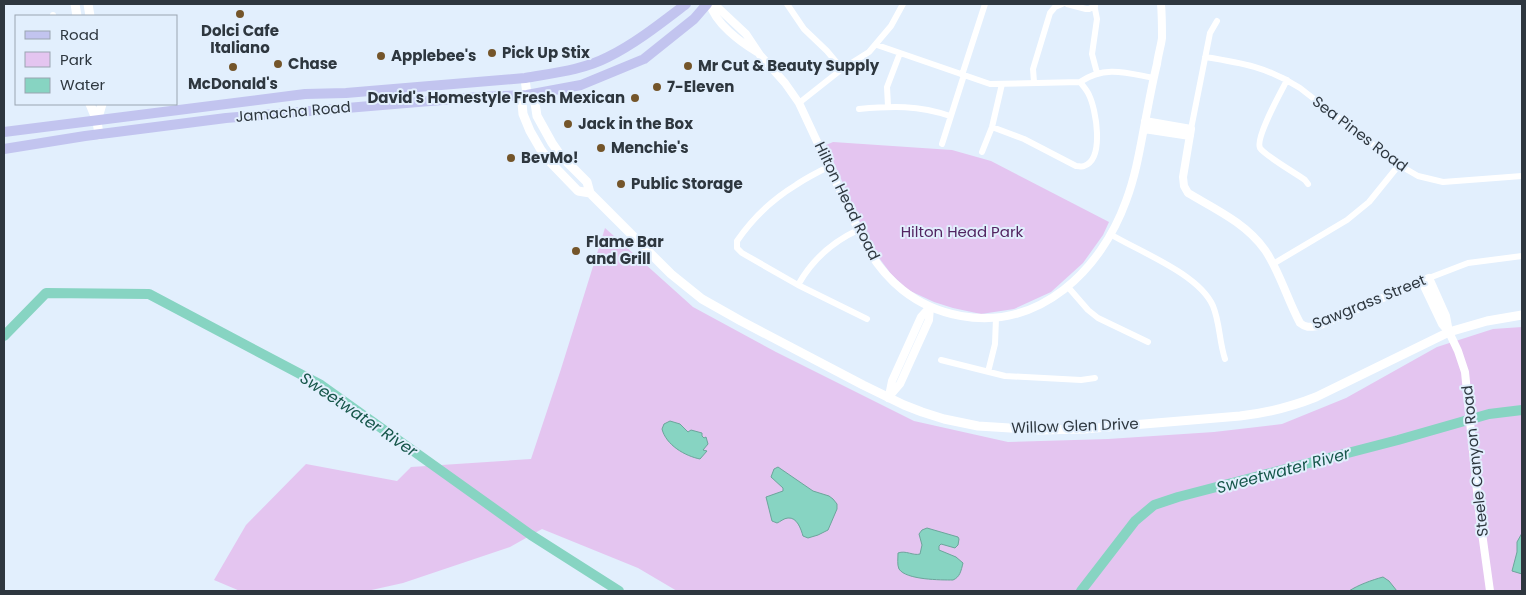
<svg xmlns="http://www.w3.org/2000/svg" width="1526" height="595" font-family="Poppins,sans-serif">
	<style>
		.green { fill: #e4c5f0 }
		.water { fill: #87d4c2; stroke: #6ca59b }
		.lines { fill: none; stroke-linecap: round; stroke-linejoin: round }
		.river { stroke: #87d4c2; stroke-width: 10 }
		.minor { stroke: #fff; stroke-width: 6 }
		.tertiary { stroke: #fff; stroke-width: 8 }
		.secondary { stroke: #fff; stroke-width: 9 }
		.primary { stroke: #c2c4ef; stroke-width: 10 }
		.poi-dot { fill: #74552a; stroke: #e2effd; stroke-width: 2 }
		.labels { text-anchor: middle; stroke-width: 4; stroke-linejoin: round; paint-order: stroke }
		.poi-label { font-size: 15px; font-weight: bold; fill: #2e373f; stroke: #e2effd; text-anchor: start }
		.street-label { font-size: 15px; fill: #2e373f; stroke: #e2effd }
		.park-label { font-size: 15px; fill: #522561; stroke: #e2effd }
		.water-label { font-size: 16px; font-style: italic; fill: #16564a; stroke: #e2effd }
	</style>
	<rect width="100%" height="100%" fill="#e2effd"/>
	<path class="green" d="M833,142l119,8 39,11 118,61 -6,13 -20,28 -32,29 -37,17 -33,5 -28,-6 -19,-6 -26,-12 -17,-16 -20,-27 -45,-102z
		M605,228l88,79 83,45 138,69 94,21 100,-3 106,-7 68,-8 64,-26 91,-51 56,-18 29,-2v264h-845l-39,-23 -96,-39 -32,18 -107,36 -36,8h-127l-26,-11 32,-55 60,-61 91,17 14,-14 120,-8 30,-90z"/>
	<path class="water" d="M670,421l10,3 8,8 3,-2 11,3v3l2,2 2,-1 2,7 -5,6 4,1 -7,8c-15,-3 -34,-14 -38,-30l2,-5z
		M778,467l35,24 16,5 4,3 4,5v5l-9,21 -10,5 -10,3 -5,-2c-2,-7 -6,-19 -15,-18 -4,0 -8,4 -11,5l-5,-2 -6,-24 17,-6v-3l-12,-11 3,-8z
		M927,528l31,9 1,2 -1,6 -3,3 -14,-4 -2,2v4l17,7 7,6c-2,8 -3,14 -10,17 -12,0 -47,0 -54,-11 -2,-4 -1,-11 -1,-16 8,-3 15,3 22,1l2,-9 -3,-11 3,-4z
		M1522,533v41l-10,-3 5,-19v-10z
		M1383,577l6,4 8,10h-48c9,-6 23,-11 34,-14z"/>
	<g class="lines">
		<path class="river" d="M4,336l42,-43 103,1 172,91 210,150 88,56
			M1081,591l54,-70 19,-16 24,-8 220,-57 91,-26 33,-4"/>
		<path class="minor" d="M787,4l17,25 23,22 15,18
			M1067,4l19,5h3l6,-3
			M1094,4l3,15 -5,35 5,19
			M53,15v1
			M877,45l113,39 90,-2
			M1205,57c38,6 62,10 95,31l99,77 19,11 25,6 79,-6
			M962,75l23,-71
			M1287,80c-6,12 -32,58 -27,68 4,7 37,26 45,32l3,4
			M1034,82l-1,-13 17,-56 5,-6 7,-3
			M1080,82c25,-17 47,-9 74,-4
			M799,103l43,-34 27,-17 22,-26 12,-22
			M888,106l-1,-19 13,-34
			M859,109c33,-3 59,-4 91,7
			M992,127l32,12 52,27c3,0 6,1 8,0 21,-7 12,-57 5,-71 -2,-5 -6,-9 -9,-13
			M1191,129l19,-96 7,-12
			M942,144l22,-69
			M982,152l10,-25 10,-43
			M830,166c-12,6 -24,12 -34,19 -23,14 -44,34 -59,56v7l5,5 56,32 69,34
			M1110,234c30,18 89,40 103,72 7,17 6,35 12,53
			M1273,264l74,-44 22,-18 30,-37
			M1429,278l39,-15 54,-7
			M798,285c14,-25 34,-43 60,-55
			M1068,287l20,23 10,8 50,24
			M941,360l64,16 76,4 14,-2
			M988,372l7,-28 1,-26"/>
		<path class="tertiary" d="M710,4c5,19 30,38 47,48
			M714,4l32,30 14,21 25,28 14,20 64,137c20,40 53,68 98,76 79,14 140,-46 165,-115 11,-29 15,-59 21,-89 3,-16 6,-32 10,-48 1,-9 4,-18 5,-26 0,-11 0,-23 -1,-34
			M1145,121l46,8 -8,48 1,9 4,7c27,16 58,30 77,57 15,22 22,49 35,73 6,5 10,4 18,3l111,-48 17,38 3,16 9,19 7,21 14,139 11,80
			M1144,129l46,7
			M1422,282l20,42 7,8
			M889,396l3,-15 29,-64 9,-10
			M888,398l12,-14 29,-64 1,-13"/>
		<path class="secondary" d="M75,4l2,12
			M88,4l2,12
			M525,78l2,17 8,8 2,13 15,27 9,13 26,26 3,11 81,81 31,25 39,22 122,64 41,20 18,7 22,7 34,7 62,4 44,-1 156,-13c26,-3 51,-9 76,-19l133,-65 38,-11 35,-6
			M527,95l-5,8 1,11 7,17 11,19 10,13 27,28 12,2
			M90,104l7,17 2,14
			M97,121l5,-17"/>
		<path class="primary" d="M4,132l301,-38 41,-1 179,-15c28,-5 58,-8 83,-21 28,-14 53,-34 78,-53
			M4,149l81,-13 141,-18 252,-21 49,-2 54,-10 63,-26 50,-40 13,-15"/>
	</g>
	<g class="poi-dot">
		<circle cx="240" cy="14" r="5"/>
		<circle cx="492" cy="53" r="5"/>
		<circle cx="381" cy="56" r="5"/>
		<circle cx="278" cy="64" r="5"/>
		<circle cx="688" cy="66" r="5"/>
		<circle cx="233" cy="67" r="5"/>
		<circle cx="657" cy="87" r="5"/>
		<circle cx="635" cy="98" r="5"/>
		<circle cx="568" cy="124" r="5"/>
		<circle cx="601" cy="148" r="5"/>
		<circle cx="511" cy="158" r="5"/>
		<circle cx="621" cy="184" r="5"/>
		<circle cx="576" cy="251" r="5"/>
	</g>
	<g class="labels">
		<g class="poi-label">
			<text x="240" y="36" text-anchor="middle">Dolci Cafe<tspan x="240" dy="17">Italiano</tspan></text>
			<text x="502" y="58">Pick Up Stix</text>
			<text x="391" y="61">Applebee's</text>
			<text x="288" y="69">Chase</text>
			<text x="698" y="71">Mr Cut &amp; Beauty Supply</text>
			<text x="233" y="89" text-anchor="middle">McDonald's</text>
			<text x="667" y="92">7-Eleven</text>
			<text x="625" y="103" text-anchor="end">David's Homestyle Fresh Mexican</text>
			<text x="578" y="129">Jack in the Box</text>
			<text x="611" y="153">Menchie's</text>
			<text x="521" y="163">BevMo!</text>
			<text x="631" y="189">Public Storage</text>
			<text x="586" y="247">Flame Bar<tspan x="586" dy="17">and Grill</tspan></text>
		</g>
		<g class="street-label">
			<text transform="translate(293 112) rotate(-5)" y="5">Jamacha Road</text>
			<text transform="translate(1360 134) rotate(37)" y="5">Sea Pines Road</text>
			<text transform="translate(847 201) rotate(64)" y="5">Hilton Head Road</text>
			<text transform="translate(1369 302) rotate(-22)" y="5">Sawgrass Street</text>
			<text transform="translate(1075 426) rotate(-2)" y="5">Willow Glen Drive</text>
			<text transform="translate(1475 461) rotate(-96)" y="5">Steele Canyon Road</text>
		</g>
		<g class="park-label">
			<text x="962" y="237">Hilton Head Park</text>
		</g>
		<g class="water-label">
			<text transform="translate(359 414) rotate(34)" y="6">Sweetwater River</text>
			<text transform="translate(1283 470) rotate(-15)" y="6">Sweetwater River</text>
		</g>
	</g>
	<rect width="1526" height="595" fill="none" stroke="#2e373f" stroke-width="10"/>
	<rect x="15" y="15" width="162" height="90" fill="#e2effd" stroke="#9aa5b1"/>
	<rect x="25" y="31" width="25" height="8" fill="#c2c4ef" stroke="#9aa5b1"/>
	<text x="60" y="40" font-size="15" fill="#2e373f">Road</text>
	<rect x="25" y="52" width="25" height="15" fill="#e4c5f0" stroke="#9aa5b1"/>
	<text x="60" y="65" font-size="15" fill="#2e373f">Park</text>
	<rect x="25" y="78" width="25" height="15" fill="#87d4c2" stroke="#9aa5b1"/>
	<text x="60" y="90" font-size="15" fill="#2e373f">Water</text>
</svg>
